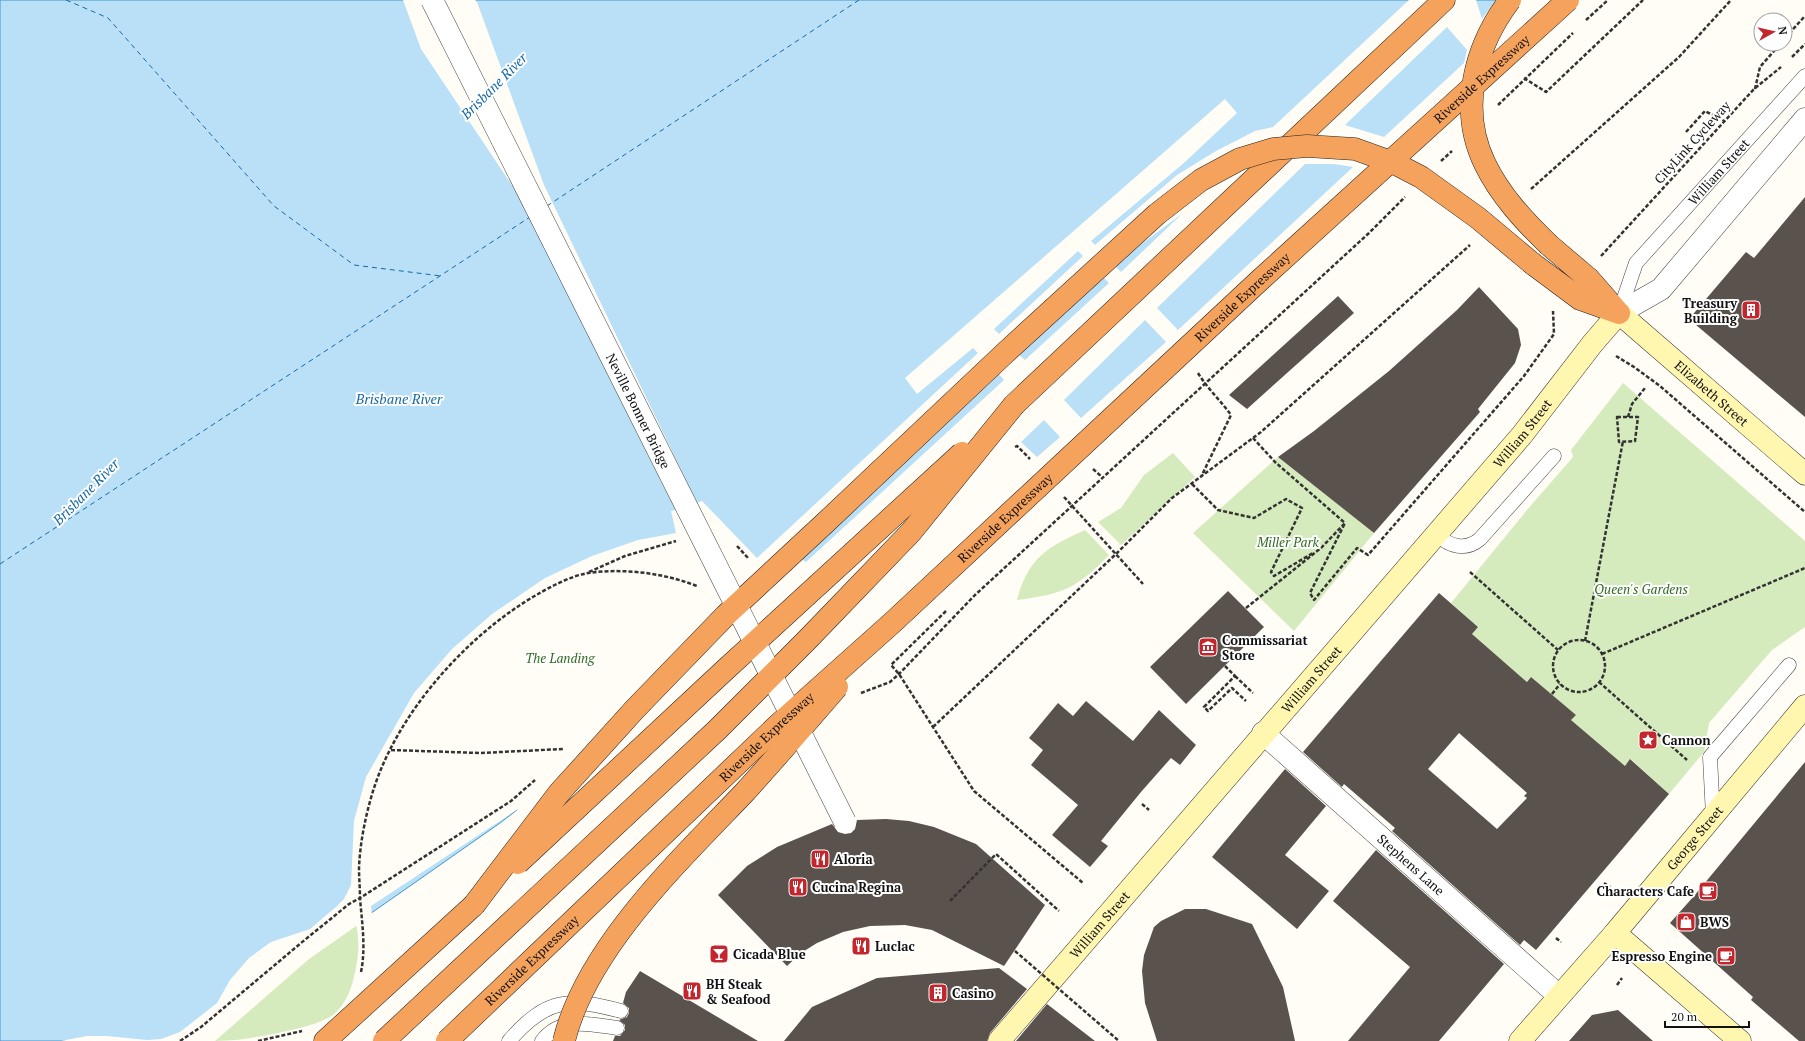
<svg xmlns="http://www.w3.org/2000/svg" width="1805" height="1041" font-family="'PT Serif',serif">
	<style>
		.green { fill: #d5ebbd }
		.water { fill: #b9e0f7; stroke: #3f96cf }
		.pier { fill: #fffdf5; fill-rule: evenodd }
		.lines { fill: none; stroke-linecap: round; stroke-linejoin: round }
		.ferry { stroke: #1768a6; stroke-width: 1; stroke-dasharray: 5 4; stroke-linecap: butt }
		.building { fill: #5a524d; fill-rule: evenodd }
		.lane-casing { stroke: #444; stroke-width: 15 }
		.street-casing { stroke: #444; stroke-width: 23 }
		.secondary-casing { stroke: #333; stroke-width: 23 }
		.highway-casing { stroke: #222; stroke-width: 23 }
		.path { stroke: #333; stroke-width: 2.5; stroke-dasharray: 4 2; stroke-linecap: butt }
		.lane { stroke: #fff; stroke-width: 14 }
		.street { stroke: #fff; stroke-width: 22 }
		.secondary { stroke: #fff6b0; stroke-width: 22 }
		.highway { stroke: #f5a25d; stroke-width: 22 }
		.street-bridge-casing { stroke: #444; stroke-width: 23; stroke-linecap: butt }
		.highway-bridge-casing { stroke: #222; stroke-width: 23; stroke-linecap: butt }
		.path-bridge { stroke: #333; stroke-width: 2.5; stroke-dasharray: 4 2; stroke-linecap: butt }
		.street-bridge { stroke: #fff; stroke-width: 22 }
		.highway-bridge { stroke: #f5a25d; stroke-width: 22 }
		.labels { text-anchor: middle; stroke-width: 4; stroke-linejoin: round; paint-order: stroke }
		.street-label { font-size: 13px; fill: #111; stroke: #fff }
		.poi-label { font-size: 13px; font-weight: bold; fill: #111; stroke: #fff; text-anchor: start }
		.park-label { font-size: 13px; font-style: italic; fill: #2f6b1f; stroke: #fff }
		.water-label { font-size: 14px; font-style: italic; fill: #1768a6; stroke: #fff }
	</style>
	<rect width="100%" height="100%" fill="#fffdf5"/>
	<path class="green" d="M1623,383l182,158v86l-33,23 -63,73 -5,29 -35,42 -38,-35 -6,7 -54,-46 5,-5 -45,-38 -4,5 -55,-48 6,-7 -27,-24 76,-93 46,-53 -2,-7z
		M1173,453l22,24 -74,68 -23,-23 23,-14 23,-33z
		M1278,457l96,76 -80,98 -101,-98z
		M1085,530l24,25c-33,34 -46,39 -92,45 11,-42 30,-53 68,-70z
		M355,921c5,17 4,34 0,51 -3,16 -9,32 -22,43 -18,13 -74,22 -97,25 -13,1 -27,1 -40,1z"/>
	<path class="water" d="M0,0h1556l-610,550 -310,169 -136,104 -193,135 -95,83h-212z"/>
	<path class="pier" d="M403,0h72l2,2 67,183 153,318 5,-2 55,57 221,-205 -5,-5 -56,46 -12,-16 320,-279 12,14 -52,49 -94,79 4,4 82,-70 39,-24 39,-20 18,-4 136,-127h67l6,19 14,-19h62l-404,371 -207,181 -183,106 -127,63 -125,96 6,-8 -147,97 1,9 -63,44 -94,82h-154l26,-5h20l40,4 14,-1 19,-7 37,-29 13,-23 19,-22 22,-16 39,-13 27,-23 7,-7 7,-14 3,-64 12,-44 48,-84 38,-44 40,-35 53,-36 47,-22 46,-16 38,-7 -5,-22 5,-1 -155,-311 -100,-150zM1447,27l20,23 -3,13 -80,74 -39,-12zM1305,164h29l19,3 -175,163 -21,-22zM1183,213l-62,59 -6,-6 17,-15zM1078,251l5,5 -84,78 -5,-5zM1103,277l6,6 -84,77 -7,-6zM1145,320l21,22 -85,76 -17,-18zM998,373l6,7 -198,182 -5,-3zM1044,420l16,17 -23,20 -16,-15z"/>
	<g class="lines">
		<path class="ferry" d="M66,0l42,18 166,188 80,59 87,11
			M547,206l312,-206
			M0,564l530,-347"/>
	</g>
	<path class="building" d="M1805,197v220l-116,-98 57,-67 8,6z
		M1479,287l39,42 3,16 -6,18 -37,46 2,3 -106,121 -96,-76 36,-26 75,-60 68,-61z
		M1338,296l16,17 -107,96 -18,-14z
		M1228,591l36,36 -78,77 -36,-37z
		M1439,593l39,34 -6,7 55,48 4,-5 45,38 -5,5 54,46 5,-7 39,35 -133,156 -12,-10 -4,5 -128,-114 3,-3 -51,-44 -2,3 -39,-35zM1459,733l68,60 -3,3 3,2 -30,31 -69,-60z
		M1086,701l47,40 26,-31 37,35 -16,20 -9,-7 -30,34 -40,49 7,5 -18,21 -38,-32 26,-30 -47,-40 12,-15 -14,-12 29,-35 15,13z
		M1805,762v279h-6l-48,-41 2,-3 -83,-74 24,-27z
		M1285,769l41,37 -41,49 44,36 -32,38 -85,-72z
		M886,819l23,2 25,6 42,17 69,61 -41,61 -72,-36 -27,-5 -35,1 -27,6 -26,11 -16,10 -14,13 -69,-71 29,-29 30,-19 55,-23 6,8 7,2 6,-1 4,-4 2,-9z
		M1376,850l128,114 -65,77h-91l62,-74 -77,-66z
		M1185,909h21l46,15 31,63 12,54h-138l-12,-38 -3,-32 2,-16 10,-28 7,-6z
		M999,968l28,21 -37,44 -3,8h-203l28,-34 65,-29z
		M640,971l118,70h-145l2,-5h5l5,-6v-5l-6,-5 8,-3 2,-4v-5l-6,-5 3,-11z
		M1047,1004l48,37h-79z
		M1618,1010l35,31h-84l23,-26z"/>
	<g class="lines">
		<defs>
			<g id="lane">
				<path id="s1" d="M1619,313l17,-50 169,-187"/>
				<path d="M1437,534c12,13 29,17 43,5l74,-83"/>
				<path d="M1713,816l-3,-59 79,-92"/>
				<path d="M509,1041c37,-43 60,-44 112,-30"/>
				<path d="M542,1041c19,-25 48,-17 75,-13"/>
			</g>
			<g id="street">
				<path d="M1619,313l42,-24 144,-170"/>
				<path id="s2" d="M1263,733l296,263"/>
			</g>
			<g id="secondary">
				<path d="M1615,933l125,108"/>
				<path id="s3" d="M999,1041l523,-606 71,-92 26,-30 186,161"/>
				<path id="s4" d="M1520,1041l95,-108 190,-227"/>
			</g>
			<path id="highway" d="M1549,245l40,34 28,32
				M1533,264l47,35 39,14
				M1014,405l430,-405
				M325,1041l149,-136"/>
		</defs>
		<use href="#lane" class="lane-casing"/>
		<use href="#street" class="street-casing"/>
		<use href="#secondary" class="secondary-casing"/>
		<use href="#highway" class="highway-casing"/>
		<path class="path" d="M1586,20l22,-20
			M1785,38l20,-22
			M1792,57l13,-13
			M1524,78l22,14 97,-92
			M1755,89l5,-22 20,-23
			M1498,105l75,-72
			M1686,132l19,-21 19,10
			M1441,161l11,-10
			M1531,189l148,-132 52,-57
			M1601,256l153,-167 27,-22
			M1616,356l18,11 26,19 145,126
			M1198,373c9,15 23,28 33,42l-30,62
			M1617,417h21l-3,24 -16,1z
			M1628,417l4,-13 13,-16
			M1253,438l22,24 70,61
			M1015,447l2,-1 13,13
			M1093,469l10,9
			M1192,484l26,26 36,8 32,-19 16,9 -31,64 3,4 39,-23
			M1064,497l79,87
			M737,546l12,13
			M589,572l36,-16 51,-15
			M1470,572l88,78
			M1246,608l76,-61 23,-24 -35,70 4,7 43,-52 11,7 156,-179 30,-42 -1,-23
			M946,611l-55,54 8,9 75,117 109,92
			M1553 666a26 26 0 1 1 52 0a26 26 0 1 1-52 0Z
			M1585,641l38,-200
			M1602,654l203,-86
			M1225,666l10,10 -31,31 4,4 24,-23 14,13
			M1235,676l18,17
			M1599,682l88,78
			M861,693l29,-11 9,-8 76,-79 394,-362 36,-36
			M1552,694l8,-10
			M933,727l184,-174 55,-55 89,-66 209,-187
			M391,750l89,3 83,-4
			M1142,804l7,6
			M1604,883l6,4
			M950,901l46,-47 63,57
			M1556,938l5,4
			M361,972c5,-24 1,-49 -1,-74l151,-97 24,-21
			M1617,985l5,-7
			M180,1041l21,-14 100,-84 48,-39 11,-6c0,-10 -1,-20 -1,-30 1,-26 7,-55 15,-80 25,-77 94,-154 164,-194 14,-8 33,-18 50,-21 37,-5 75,0 109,13
			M258,1041l44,-10"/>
		<use href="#lane" class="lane"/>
		<use href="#street" class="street"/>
		<use href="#secondary" class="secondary"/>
		<use href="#highway" class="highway"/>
		<defs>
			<g id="street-bridge">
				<path id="s5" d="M432,0l413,822"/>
			</g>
			<g id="highway-bridge">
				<path d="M1510,0c-35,46 -52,109 -25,164 15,31 39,57 64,81"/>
				<path d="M518,863l208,-194 236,-216"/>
				<path d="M474,905l85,-112 76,-84 91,-94 99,-92 180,-170 152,-139 44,-34 39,-21 33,-10 34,-3 48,3 39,14 27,14 57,41 55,46"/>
				<path d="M384,1041l334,-312 89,-89 104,-108 103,-127"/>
				<path id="s6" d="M447,1041l333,-318 112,-100 368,-343 308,-280"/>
				<path d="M564,1041c22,-92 115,-180 179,-247 32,-35 63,-71 94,-107"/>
			</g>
		</defs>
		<use href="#street-bridge" class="street-bridge-casing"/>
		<use href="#highway-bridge" class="highway-bridge-casing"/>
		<path class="path-bridge" d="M1015,951l104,90"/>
		<use href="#street-bridge" class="street-bridge"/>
		<use href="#highway-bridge" class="highway-bridge"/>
	</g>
	<defs>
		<symbol id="building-square" viewBox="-11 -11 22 22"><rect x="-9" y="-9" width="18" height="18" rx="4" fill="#c4262e" stroke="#fff"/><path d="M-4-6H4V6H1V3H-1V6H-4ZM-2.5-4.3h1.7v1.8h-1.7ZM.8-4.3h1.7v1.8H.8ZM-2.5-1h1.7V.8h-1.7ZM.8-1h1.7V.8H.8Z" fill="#fff"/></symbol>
		<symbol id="museum-square" viewBox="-11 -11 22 22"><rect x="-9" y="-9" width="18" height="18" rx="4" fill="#c4262e" stroke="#fff"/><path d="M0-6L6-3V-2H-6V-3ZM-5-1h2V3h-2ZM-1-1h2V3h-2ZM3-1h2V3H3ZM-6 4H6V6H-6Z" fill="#fff"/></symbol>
		<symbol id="sight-square" viewBox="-11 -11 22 22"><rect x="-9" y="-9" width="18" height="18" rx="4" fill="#c4262e" stroke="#fff"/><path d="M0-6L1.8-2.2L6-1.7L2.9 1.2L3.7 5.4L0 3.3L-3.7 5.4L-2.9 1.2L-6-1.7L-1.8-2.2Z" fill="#fff"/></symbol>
		<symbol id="restaurant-square" viewBox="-11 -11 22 22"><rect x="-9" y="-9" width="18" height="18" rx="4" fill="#c4262e" stroke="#fff"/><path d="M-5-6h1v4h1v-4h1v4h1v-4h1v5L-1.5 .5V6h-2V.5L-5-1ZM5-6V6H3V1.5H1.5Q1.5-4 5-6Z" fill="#fff"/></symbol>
		<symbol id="cafe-square" viewBox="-11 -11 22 22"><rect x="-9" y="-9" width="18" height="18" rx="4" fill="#c4262e" stroke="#fff"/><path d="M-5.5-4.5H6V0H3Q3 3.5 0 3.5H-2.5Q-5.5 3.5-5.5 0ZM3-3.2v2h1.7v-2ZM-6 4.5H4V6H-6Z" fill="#fff"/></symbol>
		<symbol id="shop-square" viewBox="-11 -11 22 22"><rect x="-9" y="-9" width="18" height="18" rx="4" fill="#c4262e" stroke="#fff"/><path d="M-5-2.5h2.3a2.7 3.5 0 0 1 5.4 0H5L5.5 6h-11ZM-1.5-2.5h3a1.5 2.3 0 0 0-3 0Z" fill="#fff"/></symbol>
		<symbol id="bar-square" viewBox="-11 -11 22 22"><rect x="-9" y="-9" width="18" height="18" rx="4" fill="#c4262e" stroke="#fff"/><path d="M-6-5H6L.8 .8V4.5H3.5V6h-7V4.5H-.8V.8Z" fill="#fff"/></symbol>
	</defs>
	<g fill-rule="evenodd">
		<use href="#building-square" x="1740" y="299" width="22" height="22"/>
		<use href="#museum-square" x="1197" y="636" width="22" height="22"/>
		<use href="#sight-square" x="1637" y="729" width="22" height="22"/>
		<use href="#restaurant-square" x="809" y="848" width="22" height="22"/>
		<use href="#restaurant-square" x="787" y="876" width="22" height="22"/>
		<use href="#cafe-square" x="1697" y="880" width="22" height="22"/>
		<use href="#shop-square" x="1675" y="911" width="22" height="22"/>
		<use href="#restaurant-square" x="850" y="935" width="22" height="22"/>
		<use href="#bar-square" x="708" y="943" width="22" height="22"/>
		<use href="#cafe-square" x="1715" y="945" width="22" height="22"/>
		<use href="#restaurant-square" x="681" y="980" width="22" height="22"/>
		<use href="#building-square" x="927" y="982" width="22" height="22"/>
	</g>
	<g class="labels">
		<g class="street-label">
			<text dy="5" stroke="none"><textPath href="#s6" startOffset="1413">Riverside Expressway</textPath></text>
			<text transform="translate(1692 142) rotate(-48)" y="5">CityLink Cycleway</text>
			<text dy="5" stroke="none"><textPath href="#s1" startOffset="176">William Street</textPath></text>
			<text dy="5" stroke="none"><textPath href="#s6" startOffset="1089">Riverside Expressway</textPath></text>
			<text dy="5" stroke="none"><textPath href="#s3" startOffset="1079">Elizabeth Street</textPath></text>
			<text dy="5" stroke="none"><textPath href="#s5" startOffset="460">Neville Bonner Bridge</textPath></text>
			<text dy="5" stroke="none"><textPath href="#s3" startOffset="802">William Street</textPath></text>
			<text dy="5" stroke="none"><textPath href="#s6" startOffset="765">Riverside Expressway</textPath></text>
			<text dy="5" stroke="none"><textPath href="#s3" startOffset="478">William Street</textPath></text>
			<text dy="5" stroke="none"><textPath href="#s6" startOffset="441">Riverside Expressway</textPath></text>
			<text dy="5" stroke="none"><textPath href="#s4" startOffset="268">George Street</textPath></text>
			<text dy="5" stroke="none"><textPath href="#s2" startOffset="198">Stephens Lane</textPath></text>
			<text dy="5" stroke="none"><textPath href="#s3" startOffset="154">William Street</textPath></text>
			<text dy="5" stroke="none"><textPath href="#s6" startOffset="117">Riverside Expressway</textPath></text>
		</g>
		<g class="poi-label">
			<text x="1737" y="308" text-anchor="end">Treasury<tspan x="1737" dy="15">Building</tspan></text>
			<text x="1222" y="645">Commissariat<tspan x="1222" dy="15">Store</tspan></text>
			<text x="1662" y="745">Cannon</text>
			<text x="834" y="864">Aloria</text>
			<text x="812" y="892">Cucina Regina</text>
			<text x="1694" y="896" text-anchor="end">Characters Cafe</text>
			<text x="1700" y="927">BWS</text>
			<text x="875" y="951">Luclac</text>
			<text x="733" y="959">Cicada Blue</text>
			<text x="1712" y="961" text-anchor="end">Espresso Engine</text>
			<text x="706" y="989">BH Steak<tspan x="706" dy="15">&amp; Seafood</tspan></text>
			<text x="952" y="998">Casino</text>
		</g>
		<g class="park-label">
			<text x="1288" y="547">Miller Park</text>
			<text x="1641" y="594">Queen's Gardens</text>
			<text x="560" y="663">The Landing</text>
		</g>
		<g class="water-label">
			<text transform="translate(494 86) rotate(-45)" y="5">Brisbane River</text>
			<text x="399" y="404">Brisbane River</text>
			<text transform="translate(86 492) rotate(-45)" y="5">Brisbane River</text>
		</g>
	</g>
	<g transform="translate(1773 32) rotate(82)"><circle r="19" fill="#ffffff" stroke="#a0a0a0"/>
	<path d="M0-3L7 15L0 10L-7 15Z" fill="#c4262e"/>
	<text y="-6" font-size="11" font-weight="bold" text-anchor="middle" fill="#111111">N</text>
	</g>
	<path d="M1665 1021v6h84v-6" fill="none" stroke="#111111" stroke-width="2"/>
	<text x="1671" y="1021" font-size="12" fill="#111111" stroke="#ffffff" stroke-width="3" paint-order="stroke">20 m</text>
</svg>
